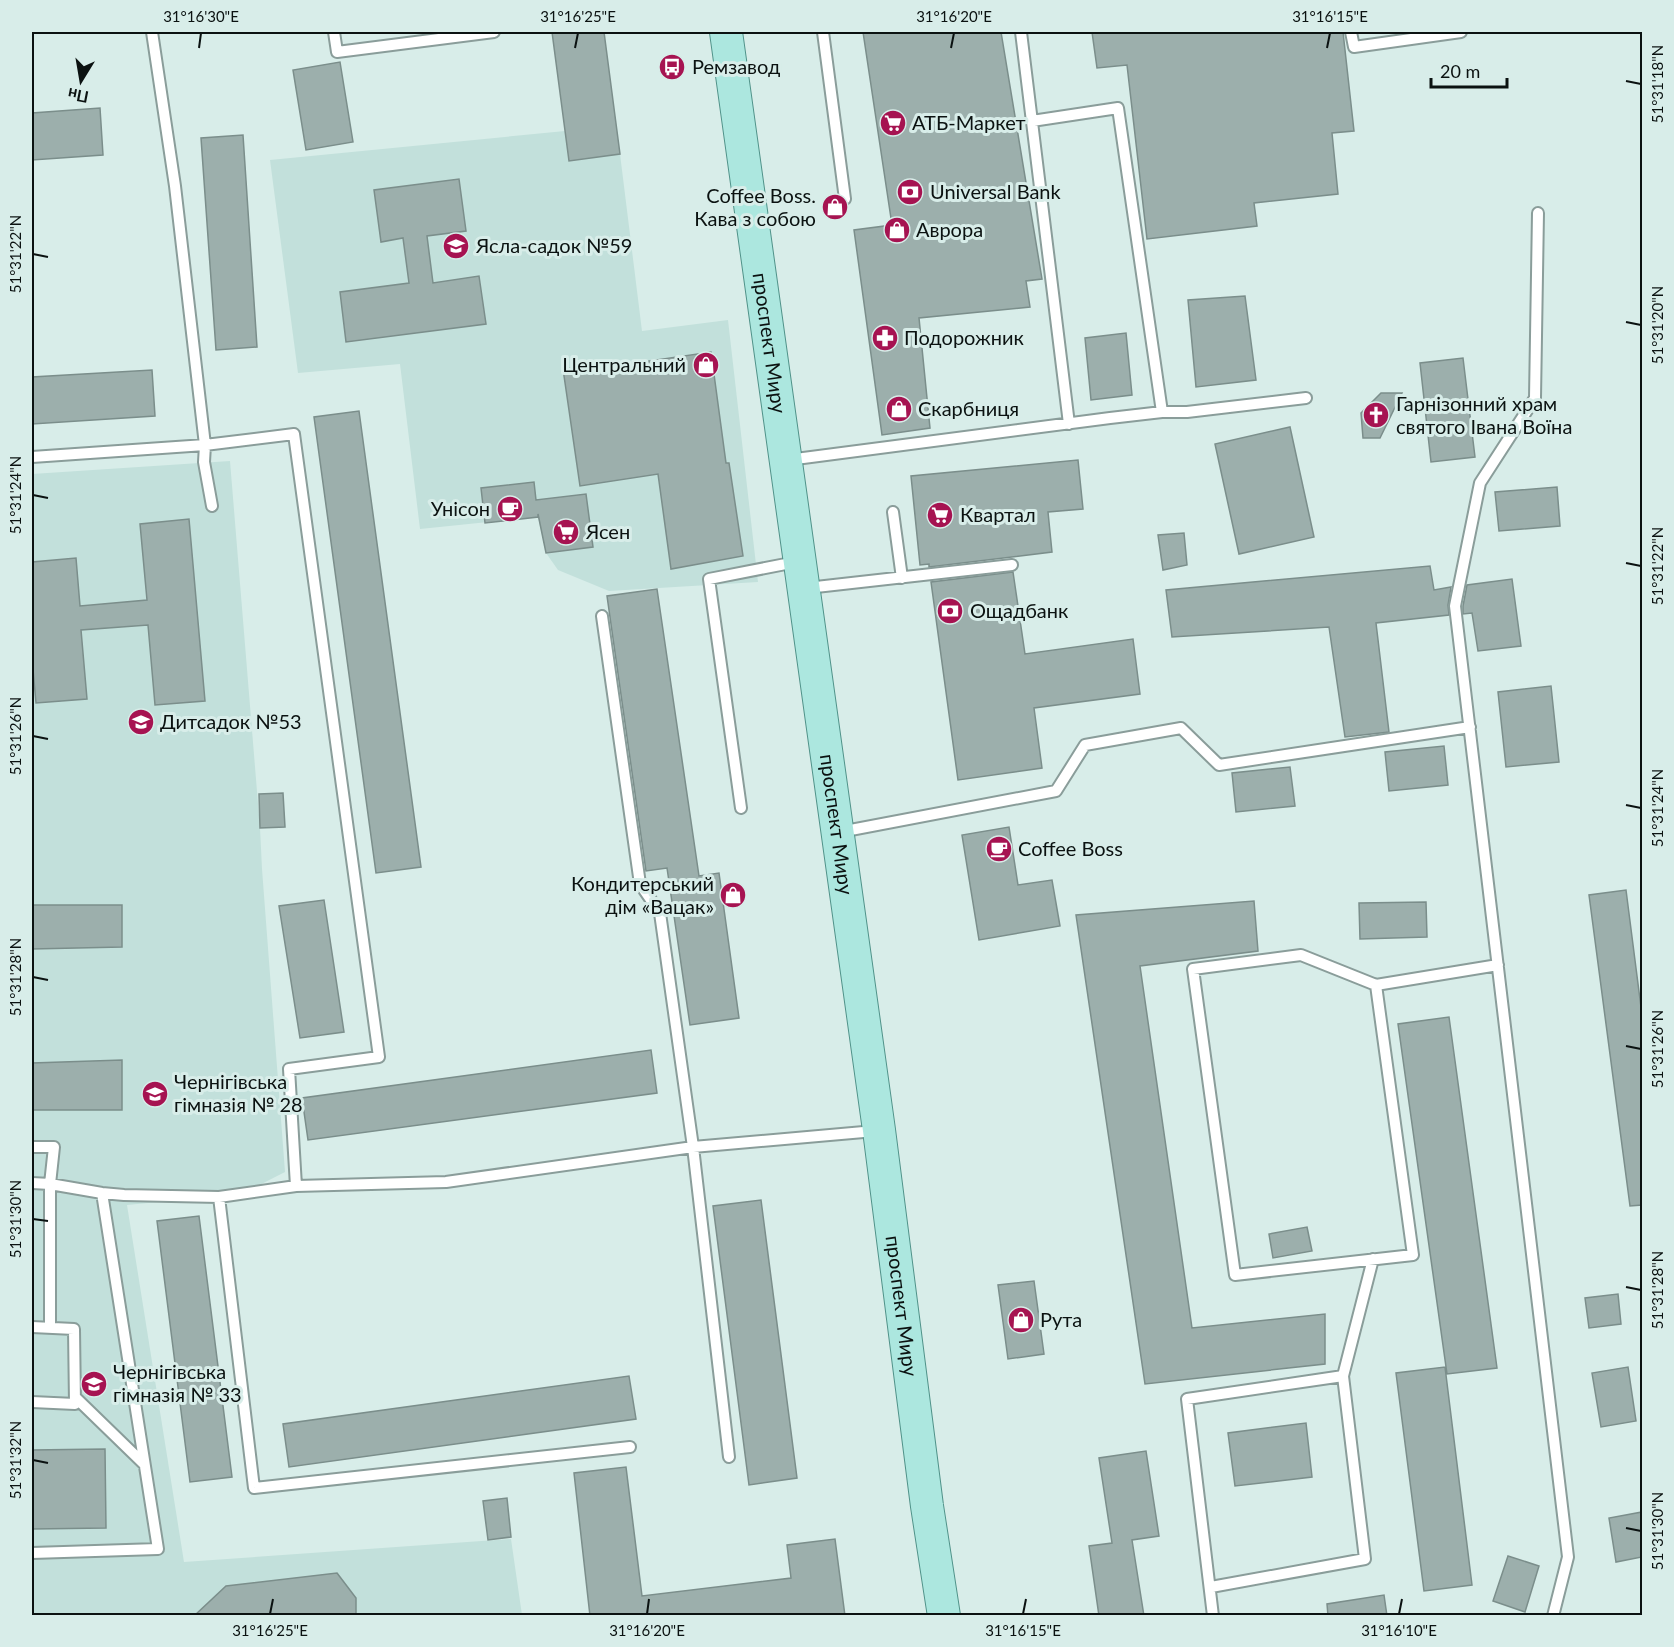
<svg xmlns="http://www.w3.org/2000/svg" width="1674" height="1647" font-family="Lato,sans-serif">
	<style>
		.built { fill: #c2e0db }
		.building { fill: #9cafac; stroke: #7b8e8b; stroke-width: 1.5 }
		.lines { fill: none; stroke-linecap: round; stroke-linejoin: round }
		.service-casing { stroke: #8a9d9a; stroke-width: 14 }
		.primary-casing { stroke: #509289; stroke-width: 34 }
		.service { stroke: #fff; stroke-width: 10 }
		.primary { stroke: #ace7df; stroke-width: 32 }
		.ticks { fill: none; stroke: #0b1211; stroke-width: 2 }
		.labels { text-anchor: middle; stroke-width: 6; stroke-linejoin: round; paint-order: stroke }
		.poi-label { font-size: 20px; fill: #0b1211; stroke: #d8ede9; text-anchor: start }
		.street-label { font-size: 20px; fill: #0b1211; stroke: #d8ede9 }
		.neatline { fill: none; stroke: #0b1211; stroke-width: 2 }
		.ticks-label { font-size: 15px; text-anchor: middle; fill: #0b1211 }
	</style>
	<rect width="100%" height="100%" fill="#d8ede9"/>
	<path class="built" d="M565,131l5,30 50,-7 22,177 86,-11 30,262 -149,9 -51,-21 -12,-17 -8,-36 -118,12 -20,-165 -102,9 -28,-213z
		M230,461l30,367 2,41 23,303 -43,22 -115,11 57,357 327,-23 11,76 -490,1v-1142z"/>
	<path class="building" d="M552,32h52l16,122 -51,7z
		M863,32h138l41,247 -16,2 4,26 -111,11 11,110 -48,7 -28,-205 38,-5z
		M1092,32h251l11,99 -22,2 6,61 -84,9 3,23 -110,13 -20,-174 -30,3z
		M340,62l13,80 -47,8 -13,-80z
		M100,108l3,47 -71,5v-47z
		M243,135l14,212 -41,3 -15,-212z
		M459,179l7,52 -39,5 6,47 46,-7 7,48 -140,18 -6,-50 69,-9 -6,-45 -22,4 -7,-52z
		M1245,296l11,84 -60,7 -8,-87z
		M1126,333l6,62 -41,5 -6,-62z
		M711,352l15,111h3l14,93 -72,13 -13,-95 -78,12 -17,-117 52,-7v4z
		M1463,358l12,99 -44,5 -11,-99z
		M152,370l3,46 -123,8v-47z
		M1381,393h21l-22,45h-17l-2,-25z
		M359,411l62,456 -45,6 -62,-456z
		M1290,427l24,110 -75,17 -24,-110z
		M1078,460l5,49 -35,3 4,40 -123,15v-3l-9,1 -9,-89z
		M534,482l2,18 50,-6 7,53 -47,6 -8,-39v3l-53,6 -4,-35z
		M1557,487l3,39 -61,5 -4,-39z
		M189,519l16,182 -50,4 -7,-80 -67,5 6,69 -51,4 -4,-45v-96l44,-4 4,48 67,-6 -7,-76z
		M1184,533l3,32 -24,5 -5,-35z
		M1430,566l4,24 17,-3 -3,18 1,10 -73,8 13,109 -44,5 -16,-110 -157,10 -6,-47z
		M1013,572l12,82 108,-15 7,55 -106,14 8,60 -84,12 -27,-198z
		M1512,579l9,67 -43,5 -6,-38 -9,1v-8l4,-21z
		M657,589l42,287 20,-3 20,145 -49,7 -23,-157 -21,3 -39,-275z
		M1551,686l8,76 -53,5 -8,-75z
		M1444,746l4,39 -59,6 -4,-39z
		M1290,767l5,39 -59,6 -4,-39z
		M283,793l2,34 -25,1 -1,-34z
		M1009,827l9,58 34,-5 8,46 -81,14 -17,-105z
		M1626,890l16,125v190l-12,1 -41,-311z
		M324,900l20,132 -44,6 -21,-132z
		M1254,901l4,50 -118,15 52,362 133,-14v50l-180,20 -69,-469z
		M1426,902l1,35 -67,2 -1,-36z
		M32,905h90v42l-90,2z
		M1449,1017l48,351 -50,6 -49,-350z
		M651,1050l6,43 -349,47 -6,-42z
		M122,1060v50h-90v-47z
		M761,1200l36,278 -48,7 -36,-279z
		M199,1216l33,261 -42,5 -33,-261z
		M1307,1227l5,24 -39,7 -4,-24z
		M1034,1281l10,73 -36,5 -10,-74z
		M1618,1294l3,30 -32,4 -4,-30z
		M1445,1367l27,218 -48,6 -28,-218z
		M1628,1367l8,54 -35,6 -9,-54z
		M629,1376l7,43 -347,48 -6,-43z
		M1306,1423l6,54 -77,9 -7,-53z
		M105,1449l1,79 -74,1v-79z
		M1146,1451l13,85 -27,4 12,76h-45l-10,-70 23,-3 -13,-85z
		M626,1467l16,129 149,-18 -4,-33 48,-6 10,77h-255l-16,-143z
		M507,1498l4,39 -23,3 -5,-39z
		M1642,1512v45l-26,5 -7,-44z
		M1508,1556l31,10 -14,46 -32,-11z
		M337,1573l19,25v18h-162l32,-30z
		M1384,1595l3,21h-59l-1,-12z"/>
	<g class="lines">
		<defs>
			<path id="service" d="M152,32l23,154 30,259 89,-11 85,623 -90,12 7,117
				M334,32l3,20 157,-20
				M823,32l22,167
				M1021,32l48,392
				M1351,32l3,15 107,-15
				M1032,121l86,-13 44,304
				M1538,213l-3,185 -55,85 -25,123 113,951 -15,59
				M32,457l173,-12 -1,17 8,44
				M788,460l322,-42 52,-6h25l119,-14
				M893,512l9,66
				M807,588l205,-23
				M602,616l38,268 20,29 33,234 36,310
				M741,808l-32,-229 87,-17
				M840,832l216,-41 29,-46 96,-17 38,37 251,-38
				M1376,985l37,270 -178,20 -42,-306 108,-14 75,30 122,-20
				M32,1147h22l-4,37v144
				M32,1183l18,1 52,9 22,2 95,2 77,-11 150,-4 247,-35 182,-16
				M219,1197l35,291 376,-41
				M32,1327l42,2 1,75 -43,-2
				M1343,1376l30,-117
				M75,1397l69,67
				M32,1553l126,-4 -56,-356
				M1211,1587l154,-28 -22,-183 -156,23 26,217"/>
			<g id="primary">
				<path id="s1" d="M726,32l153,1098 48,376 17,110"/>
			</g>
		</defs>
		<use href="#service" class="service-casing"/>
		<use href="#primary" class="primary-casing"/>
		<use href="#service" class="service"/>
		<use href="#primary" class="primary"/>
	</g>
	<path class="ticks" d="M199,48l2,-15M575,48l3,-15M951,48l3,-15M1327,48l3,-15M1626,81l15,3M33,254l15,3M1626,322l15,3M33,495l15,3M1626,563l15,3M33,736l15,3M1626,805l15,3M33,977l15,3M1626,1046l15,3M33,1219l15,2M1626,1287l15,3M33,1460l15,3M1626,1528l15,3M270,1614l3,-15M647,1614l2,-15M1023,1614l3,-15M1399,1614l3,-15"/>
	<defs>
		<symbol id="bus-disc" viewBox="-11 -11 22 22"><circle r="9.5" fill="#a61351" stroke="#d8ede9"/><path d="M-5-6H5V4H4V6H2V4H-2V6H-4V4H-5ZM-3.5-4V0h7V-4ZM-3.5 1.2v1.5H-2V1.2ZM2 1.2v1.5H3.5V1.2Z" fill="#fff"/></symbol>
		<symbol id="supermarket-disc" viewBox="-11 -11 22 22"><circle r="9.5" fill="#a61351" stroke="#d8ede9"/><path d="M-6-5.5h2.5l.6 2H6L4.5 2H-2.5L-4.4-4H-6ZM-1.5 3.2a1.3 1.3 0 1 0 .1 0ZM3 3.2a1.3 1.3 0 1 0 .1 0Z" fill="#fff"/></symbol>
		<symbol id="bank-disc" viewBox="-11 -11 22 22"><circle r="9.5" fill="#a61351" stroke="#d8ede9"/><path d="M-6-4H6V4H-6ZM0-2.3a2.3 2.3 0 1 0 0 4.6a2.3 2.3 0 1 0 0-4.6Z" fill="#fff"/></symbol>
		<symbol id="shop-disc" viewBox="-11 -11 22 22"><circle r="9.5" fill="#a61351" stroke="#d8ede9"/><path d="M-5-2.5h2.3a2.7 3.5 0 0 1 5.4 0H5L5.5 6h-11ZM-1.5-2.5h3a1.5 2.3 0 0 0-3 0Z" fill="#fff"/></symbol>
		<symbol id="school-disc" viewBox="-11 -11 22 22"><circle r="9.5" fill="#a61351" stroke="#d8ede9"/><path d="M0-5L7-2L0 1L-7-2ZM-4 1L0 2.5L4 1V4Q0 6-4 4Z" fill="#fff"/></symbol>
		<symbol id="pharmacy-disc" viewBox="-11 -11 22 22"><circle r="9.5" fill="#a61351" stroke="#d8ede9"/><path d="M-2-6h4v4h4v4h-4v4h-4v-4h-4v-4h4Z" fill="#fff"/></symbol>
		<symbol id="church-disc" viewBox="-11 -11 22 22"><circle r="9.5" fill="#a61351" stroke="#d8ede9"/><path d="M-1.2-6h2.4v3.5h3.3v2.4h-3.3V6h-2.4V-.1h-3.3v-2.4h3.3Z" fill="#fff"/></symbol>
		<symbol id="cafe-disc" viewBox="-11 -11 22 22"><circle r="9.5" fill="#a61351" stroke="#d8ede9"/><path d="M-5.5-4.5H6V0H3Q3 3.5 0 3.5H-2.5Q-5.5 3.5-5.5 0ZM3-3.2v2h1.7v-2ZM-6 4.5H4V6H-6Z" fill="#fff"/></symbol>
	</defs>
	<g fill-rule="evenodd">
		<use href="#bus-disc" x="657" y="52" width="30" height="30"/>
		<use href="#supermarket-disc" x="878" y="108" width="30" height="30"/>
		<use href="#bank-disc" x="895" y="177" width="30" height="30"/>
		<use href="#shop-disc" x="820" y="192" width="30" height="30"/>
		<use href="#shop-disc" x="882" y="215" width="30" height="30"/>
		<use href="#school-disc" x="441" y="231" width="30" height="30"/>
		<use href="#pharmacy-disc" x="870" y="323" width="30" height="30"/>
		<use href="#shop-disc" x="691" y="350" width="30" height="30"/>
		<use href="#shop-disc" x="884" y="394" width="30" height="30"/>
		<use href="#church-disc" x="1361" y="400" width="30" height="30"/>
		<use href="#cafe-disc" x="495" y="494" width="30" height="30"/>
		<use href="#supermarket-disc" x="925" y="500" width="30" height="30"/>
		<use href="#supermarket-disc" x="551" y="517" width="30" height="30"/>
		<use href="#bank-disc" x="935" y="596" width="30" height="30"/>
		<use href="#school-disc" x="126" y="707" width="30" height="30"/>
		<use href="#cafe-disc" x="984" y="834" width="30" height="30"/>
		<use href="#shop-disc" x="718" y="880" width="30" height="30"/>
		<use href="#school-disc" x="140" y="1079" width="30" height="30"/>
		<use href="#shop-disc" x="1006" y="1305" width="30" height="30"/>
		<use href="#school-disc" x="79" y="1369" width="30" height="30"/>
	</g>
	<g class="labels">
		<g class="poi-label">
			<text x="692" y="74">Ремзавод</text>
			<text x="912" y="130">АТБ-Маркет</text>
			<text x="930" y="199">Universal Bank</text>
			<text x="816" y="203" text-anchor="end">Coffee Boss.<tspan x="816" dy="23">Кава з собою</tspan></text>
			<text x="916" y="237">Аврора</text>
			<text x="476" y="253">Ясла-садок №59</text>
			<text x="904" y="345">Подорожник</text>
			<text x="686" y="372" text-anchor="end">Центральний</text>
			<text x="1396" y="411">Гарнізонний храм<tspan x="1396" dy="23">святого Івана Воїна</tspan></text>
			<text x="918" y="416">Скарбниця</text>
			<text x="490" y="516" text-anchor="end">Унісон</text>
			<text x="960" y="522">Квартал</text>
			<text x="586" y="539">Ясен</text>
			<text x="970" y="618">Ощадбанк</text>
			<text x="160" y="729">Дитсадок №53</text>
			<text x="1018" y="856">Coffee Boss</text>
			<text x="714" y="891" text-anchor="end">Кондитерський<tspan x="714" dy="23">дім «Вацак»</tspan></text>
			<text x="174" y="1089">Чернігівська<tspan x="174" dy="23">гімназія № 28</tspan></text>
			<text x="1040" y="1327">Рута</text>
			<text x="113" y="1379">Чернігівська<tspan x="113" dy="23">гімназія № 33</tspan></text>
		</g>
		<g class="street-label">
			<text dy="7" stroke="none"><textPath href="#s1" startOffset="314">проспект Миру</textPath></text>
			<text dy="7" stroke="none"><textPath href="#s1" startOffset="800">проспект Миру</textPath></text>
			<text dy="7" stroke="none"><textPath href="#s1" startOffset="1286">проспект Миру</textPath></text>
		</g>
	</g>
	<rect width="1674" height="1647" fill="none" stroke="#d8ede9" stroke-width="66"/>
	<g transform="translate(81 81) rotate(191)" stroke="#d8ede9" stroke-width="4.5" paint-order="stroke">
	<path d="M0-4.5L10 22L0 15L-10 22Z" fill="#0b1211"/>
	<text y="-9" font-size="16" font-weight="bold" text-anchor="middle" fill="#0b1211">Пн</text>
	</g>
	<path d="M1431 78v9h76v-9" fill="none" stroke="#0b1211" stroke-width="3"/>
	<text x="1440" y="78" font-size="18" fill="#0b1211" stroke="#d8ede9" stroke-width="4.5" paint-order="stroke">20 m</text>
	<rect x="33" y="33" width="1608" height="1581" class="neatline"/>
	<g class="ticks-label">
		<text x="201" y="22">31°16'30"E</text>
		<text x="578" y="22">31°16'25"E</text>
		<text x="954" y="22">31°16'20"E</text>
		<text x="1330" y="22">31°16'15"E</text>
		<text transform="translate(1658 84) rotate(-90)" y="5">51°31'18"N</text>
		<text transform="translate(16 254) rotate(-90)" y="5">51°31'22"N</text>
		<text transform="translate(1658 325) rotate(-90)" y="5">51°31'20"N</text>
		<text transform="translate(16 495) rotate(-90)" y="5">51°31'24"N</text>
		<text transform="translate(1658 566) rotate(-90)" y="5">51°31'22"N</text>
		<text transform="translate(16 736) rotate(-90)" y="5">51°31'26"N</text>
		<text transform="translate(1658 808) rotate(-90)" y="5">51°31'24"N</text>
		<text transform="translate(16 977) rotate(-90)" y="5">51°31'28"N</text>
		<text transform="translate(1658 1049) rotate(-90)" y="5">51°31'26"N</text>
		<text transform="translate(16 1219) rotate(-90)" y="5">51°31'30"N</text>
		<text transform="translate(1658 1290) rotate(-90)" y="5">51°31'28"N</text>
		<text transform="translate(16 1460) rotate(-90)" y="5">51°31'32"N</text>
		<text transform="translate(1658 1531) rotate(-90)" y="5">51°31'30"N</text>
		<text x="270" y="1636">31°16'25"E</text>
		<text x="647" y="1636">31°16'20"E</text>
		<text x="1023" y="1636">31°16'15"E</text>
		<text x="1399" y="1636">31°16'10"E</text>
	</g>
</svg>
